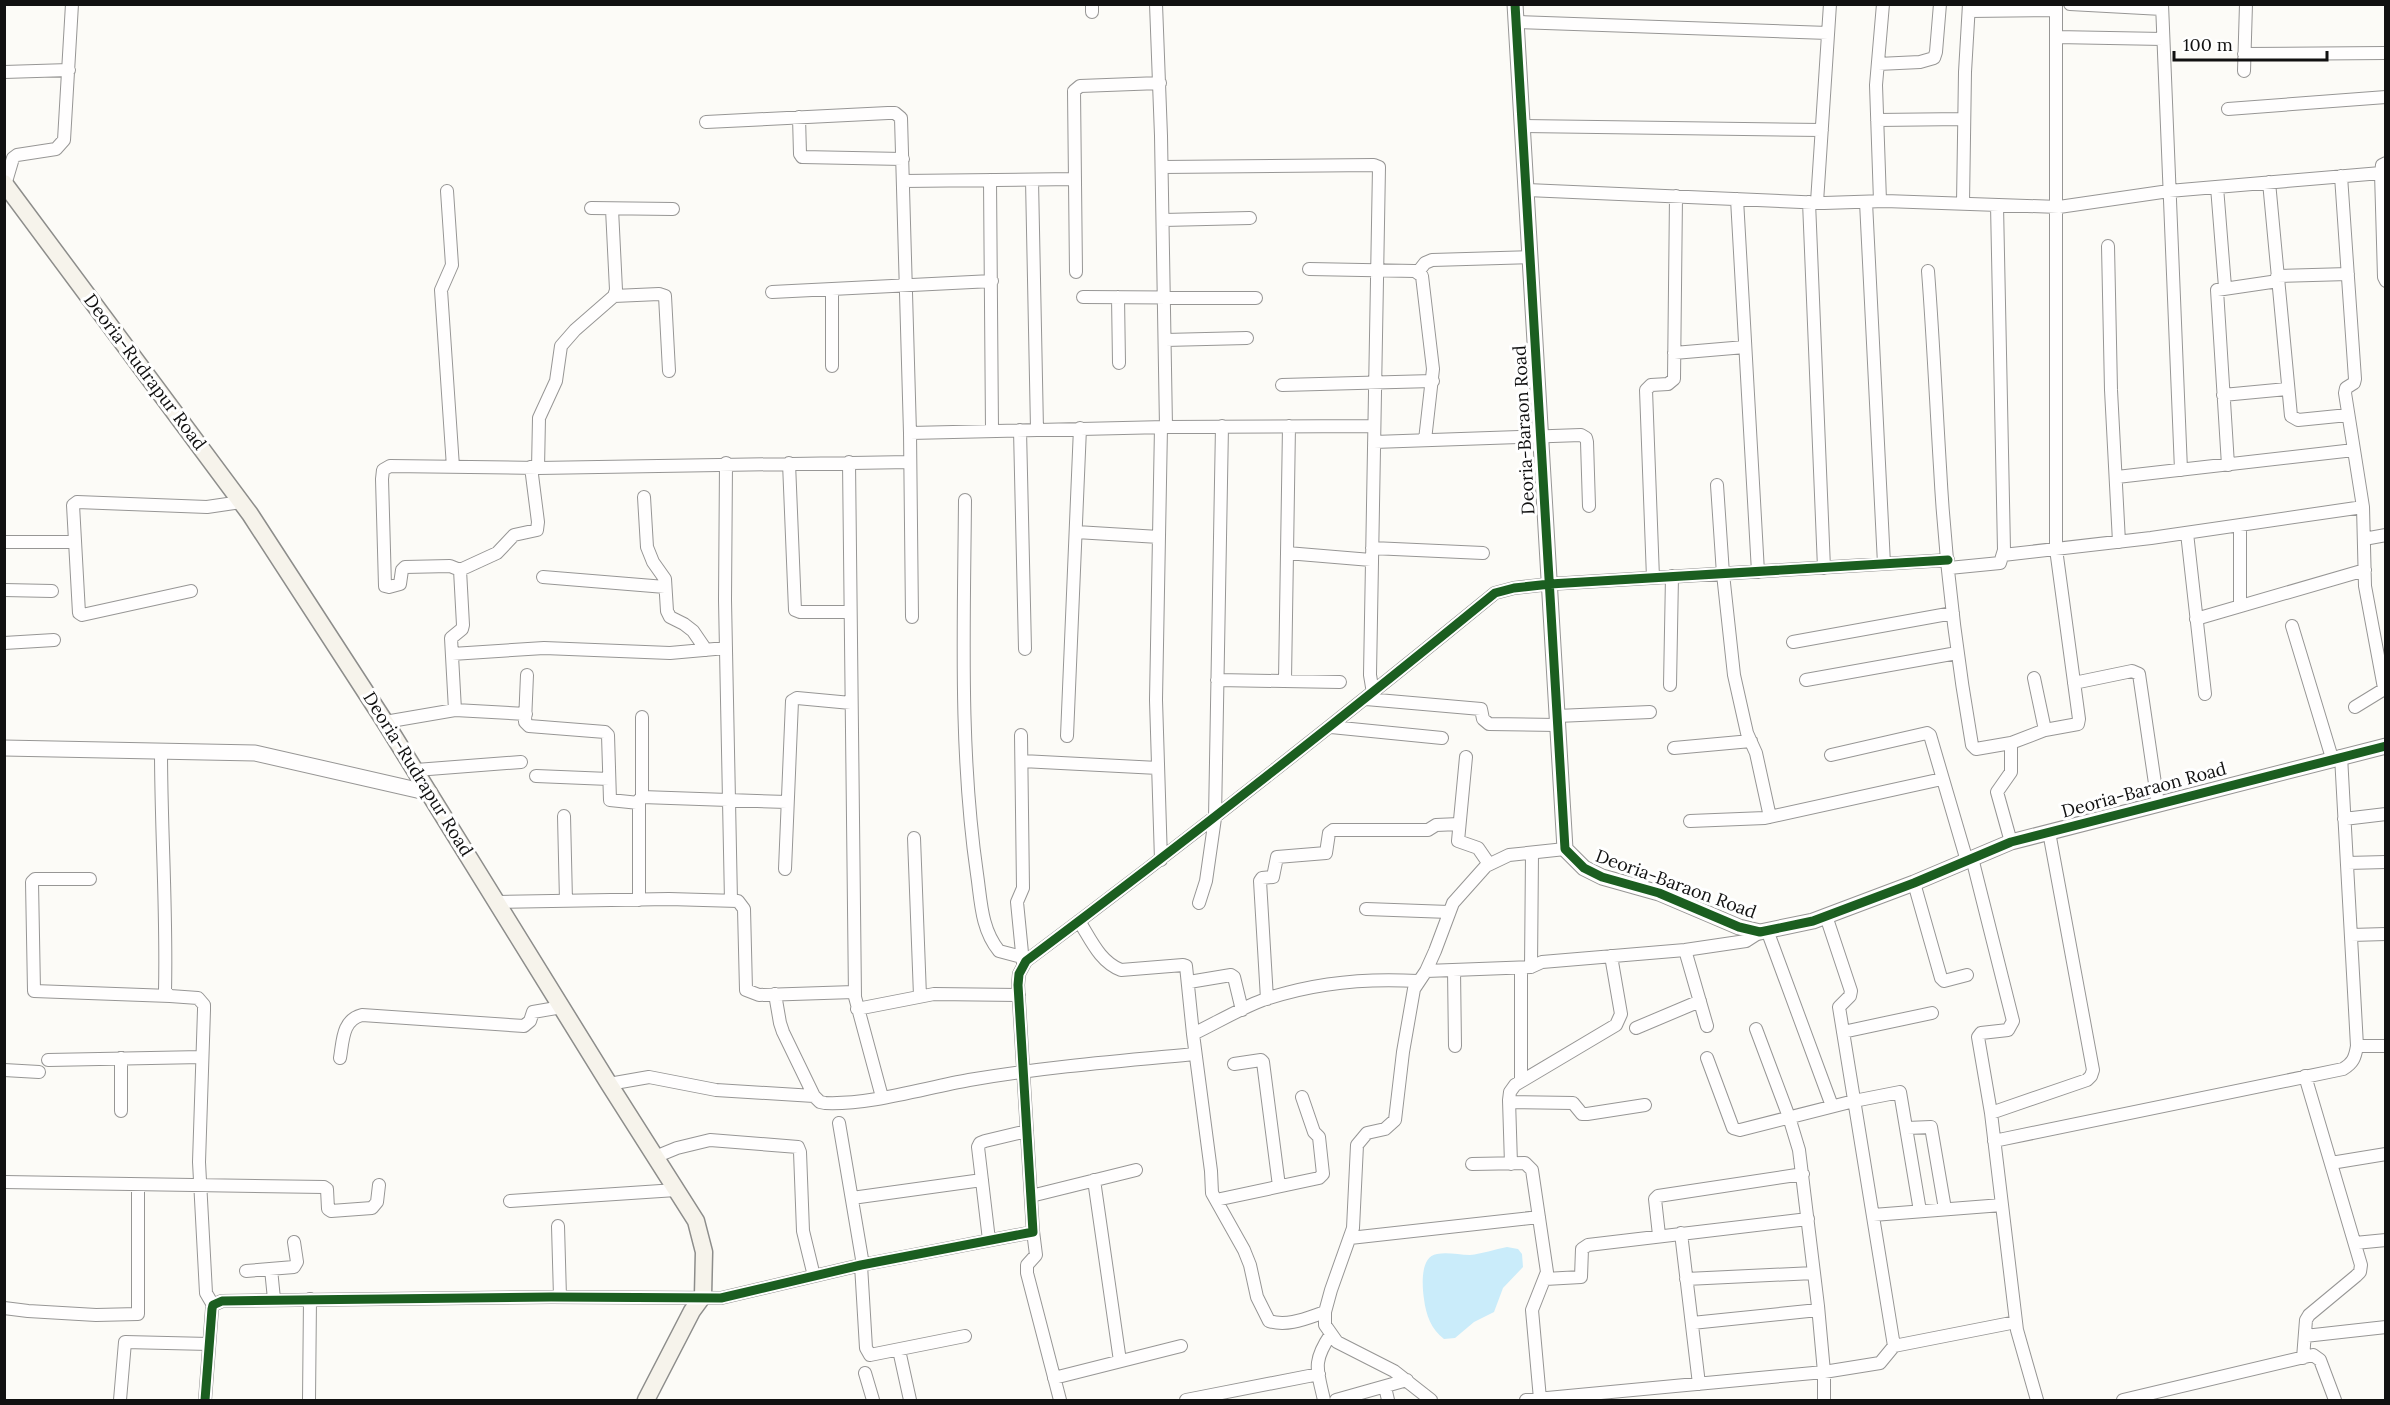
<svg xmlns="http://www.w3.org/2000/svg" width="2390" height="1405" font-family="Lora,serif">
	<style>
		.water { fill: #caecfa }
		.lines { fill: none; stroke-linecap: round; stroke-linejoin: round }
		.minor-casing { stroke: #979695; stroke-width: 14 }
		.tertiary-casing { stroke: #979695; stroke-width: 17 }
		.secondary-casing { stroke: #8d8d8b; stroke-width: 19 }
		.minor { stroke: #fffefe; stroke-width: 12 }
		.tertiary { stroke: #fffefe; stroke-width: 15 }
		.secondary { stroke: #f6f3eb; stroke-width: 16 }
		.cycleway-casing { stroke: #fff; stroke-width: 13 }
		.cycleway { stroke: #1b5e20; stroke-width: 9 }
		.labels { text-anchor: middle; stroke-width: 6; stroke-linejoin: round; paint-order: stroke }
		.street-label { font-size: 18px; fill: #111; stroke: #fff }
	</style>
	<rect width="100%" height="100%" fill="#fcfbf7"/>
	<path class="water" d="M1507,1247l11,2 4,5 1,13 -20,21 -9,24 -20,10 -19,16 -11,1c-13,-10 -18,-24 -20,-40 -2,-13 -4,-43 13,-45 11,-2 22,1 33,1 12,-1 25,-6 37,-8z"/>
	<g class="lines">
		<defs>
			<path id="minor" d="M1092,4v8
				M1156,4l5,132 5,291
				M2070,4l92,5
				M2162,4l19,466
				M1969,11l87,-1
				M1516,22l312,11
				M2056,37l107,2
				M2244,54l142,-1
				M1878,64l42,-2 14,-4 2,-6 4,-48
				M2244,71l2,-67
				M4,72l65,-2
				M2228,109l158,-12
				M799,117l1,37 2,3 101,2
				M1877,120l87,-1
				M706,122l182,-9h7l6,5 9,315 2,184
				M1522,126l300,4
				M2386,163l-4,2 -1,8 3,104 2,4
				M1162,167l212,-2 5,2 -9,508 3,18
				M2341,176l14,203 -1,4 -8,5 -1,5 18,114 2,79 19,102
				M990,180l2,250
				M1032,180l5,249
				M903,181l172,-2
				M2269,182l22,234 7,4 50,-5
				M5,185l8,-27 4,-3 39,-6 8,-9 8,-136
				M2217,187l8,100
				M1527,190l297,13 61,-2 174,6 110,-16 212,-18
				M447,191l5,74 -11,25 12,177
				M1737,199l21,373
				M1880,201l-4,-116 7,-81
				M1809,202l15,366
				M1817,202l13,-198
				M1866,202l18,362
				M1963,203l2,-131 4,-68
				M591,208l82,1
				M1163,220l87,-2
				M2108,246l3,144 8,152
				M1309,269l106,2 7,5 11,93 -8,71
				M1928,271c5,65 8,131 12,196 5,93 16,186 32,278l4,4 35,-6
				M1076,272l-2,-181 6,-5 80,-3
				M1418,272l7,-9 7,-3 99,-3
				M2277,276l71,-2
				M832,290v76
				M772,292l220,-11
				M614,296l45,-2 6,2 4,75
				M1083,297l173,1
				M1118,297l1,66
				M1165,340l82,-2
				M1674,353l71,-6
				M1282,385l151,-4
				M2223,395l64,-6
				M1020,430l5,219
				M910,433l256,-6 208,-1
				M1374,442l207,-7 5,3 1,4 2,64
				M849,462l6,535 27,100
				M726,463l-1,137 6,301
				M789,463l6,147 5,2h50
				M2228,465l-11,-175 61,-9
				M538,468l1,-50 17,-37 5,-35 14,-16 39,-34 2,-6 -4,-81
				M2117,477l237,-27
				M1717,485l6,89 11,101 13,58 9,20 14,64
				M644,497l3,50 6,15 12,17 2,32 3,6 14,7 9,7 13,19
				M965,500c-1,124 -6,250 12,374 4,27 4,55 22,77l23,6
				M2240,525v81
				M1076,532l83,5
				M2187,533l18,161
				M2364,539l22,-4
				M4,542h71
				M1372,548l111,5
				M1287,553l84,7
				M2003,555l148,-17 212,-31
				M1949,568l51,-5 4,-13 -7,-345
				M460,570l37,-17 17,-18 23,-5 1,-8 -7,-55
				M543,577l122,10
				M1653,578l-7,-188 5,-5 17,-1 6,-5 2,-183
				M4,590l48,1
				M191,591l-109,24 -3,-2 -6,-108 4,-3 130,5 34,-5
				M2196,619l169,-49
				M2292,626l40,132
				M1793,642l160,-29
				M4,643l50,-3
				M452,654l92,-6 126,5 56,-5
				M527,675l-2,47 4,4 76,6 3,3 2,65 29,3
				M1217,680l123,2
				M1285,680l4,-254
				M1806,680l151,-27
				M2074,683l58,-12 7,3 19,130
				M1670,685l2,-109
				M1366,699l115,10 2,10 6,5 68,1
				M2355,707l31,-19
				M455,710l-4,-72 11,-9 1,-4 -3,-55 -10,-4 -45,1 -3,3 -2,14 -11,3 -4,-1 -3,-107 1,-9 7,-4 148,2 372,-6
				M1557,716l93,-4
				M642,717v80
				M385,722l70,-12 71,4
				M1331,727l111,11
				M2045,730l33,-6 1,-5 -23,-170v-545
				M1021,735l2,153 -6,14 6,61
				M1067,736l13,-308
				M1674,748l77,-7
				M161,751c0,80 6,160 4,240l5,5 28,2 6,7v5l-5,152 7,131 7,12
				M1831,755l96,-22 3,2 37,126
				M2341,756l16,290h29
				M1466,757l-8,84 20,7 11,16
				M1022,761l136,7
				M416,770l105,-8
				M536,776l73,3
				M564,816l2,85
				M2344,819l42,-5
				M1690,821l75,-3 177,-39
				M914,838l6,158
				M2011,842l-14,-50 14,-20v-29l34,-13 -11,-52
				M1972,858l41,163 -5,9 -27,3 -3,4 13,76
				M1161,860l-5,-160 5,-273
				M2347,863l39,-1
				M785,869l7,-168 5,-3 54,5
				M90,879h-55l-3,3 2,109 136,5
				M1914,883l27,95 3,3 23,-6
				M639,900v-100l3,-3 145,5
				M498,902l171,-3 69,2 6,8 2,81 13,5 95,-3
				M1199,903l7,-22 9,-63 7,-392
				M1366,909l83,3
				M1826,916l25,75 -1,5 -11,11 55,339
				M1079,921c12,19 21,41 42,49l62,-5 3,1 7,68
				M1767,930l65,176
				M2351,935l35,-1
				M1685,950l22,76
				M1531,967l1,-113
				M1454,970l1,76
				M1426,971l105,-4 11,-5 143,-12 61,-9 14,-9
				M1189,982l42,-7 3,2 8,33
				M775,994l5,29 3,9 31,64 6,6 5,1c45,2 99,-15 144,-23 75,-13 151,-19 226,-26
				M1267,999l-7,-118 2,-3 11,-1 4,-20 49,-4 3,-20 4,-3h95l8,-5 23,-1
				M857,1009l77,-15 85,1
				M1636,1028l64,-27
				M1756,1029l33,88 10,33 19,156 6,66v28
				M1843,1032l89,-19
				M121,1058v53
				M340,1058c3,-17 2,-38 22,-43l162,11 6,-5 3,-9 29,-5
				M1707,1058l26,70 7,2 114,-29 46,-9 20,119
				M48,1060l154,-3
				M1234,1064l27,-4 2,2 16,124
				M4,1070l35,2
				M1521,1081v-113
				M609,1084l40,-7 67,13 98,6
				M1509,1102l64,1 9,11h5l58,-9
				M839,1123l24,142
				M1907,1128l24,-1 14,82
				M1994,1141l349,-72c10,-6 12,-11 14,-23
				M655,1157l22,-9 33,-8 88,7 2,5 3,79 11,45
				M2331,1163l55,-9
				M1472,1164l53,-1 7,7 15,102 -15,38 8,89
				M1511,1164l-2,-64 1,-8 5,-7 101,-60 5,-11 -10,-58
				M1094,1180l26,181
				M4,1182l320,5 3,2 1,20 3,2 41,-3 5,-6 2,-17
				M1031,1196l105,-26
				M852,1198l130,-18
				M1216,1200l103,-22 4,-4 -4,-37 -5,-5 -12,-35
				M510,1201l166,-11
				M1873,1215l129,-10
				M558,1226l2,71
				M1033,1231l3,24 -9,10v8l33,127
				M1681,1233l18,151
				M1659,1235l-4,-36 3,-3 145,-22
				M1350,1238l189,-21
				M989,1240l-11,-93 2,-4 5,-2 42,-10
				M2355,1243l31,-3
				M861,1265l5,83 4,7 95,-19
				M271,1269l3,30
				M246,1271l48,-4 3,-5 -3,-20
				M1545,1279l36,-2 1,-28 6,-4 220,-26
				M1686,1279l128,-6
				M4,1308l24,3 68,4 42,-1v-129
				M1325,1312c-18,6 -37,15 -56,9l-12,-24 -7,-32 -6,-15 -32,-57 -1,-22 -18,-137c23,-11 46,-25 70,-34 49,-17 104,-22 155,-19
				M1692,1323l126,-13
				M2305,1336l81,-9
				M899,1350l11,50
				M2303,1358l3,-38 3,-5 47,-39 4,-4 1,-7 -56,-189
				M865,1373l8,27
				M1054,1378l127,-32
				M1385,1387l3,13
				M120,1400l5,-58 84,2
				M205,1400l7,-91 1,-4 9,-4 329,-4 170,1 140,-33 172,-33 -15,-247 1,-11 7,-13c159,-119 315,-242 469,-368l19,-5 36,-4 398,-24
				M309,1400l1,-101
				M1186,1400l133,-26
				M1324,1400c-7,-31 -12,-38 7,-66
				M1336,1400l71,-20
				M1431,1400l-37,-29 -57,-29 -12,-17v-13l6,-22 22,-62 4,-83 10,-12 18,-4 10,-9 8,-68 11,-63 12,-18 9,-20 18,-48 33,-37 23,-11 56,-6
				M1526,1400l298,-28 56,-9 14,-17 122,-24
				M2037,1400l-20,-70 -26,-217 96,-33 4,-4 2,-6 -44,-238
				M2123,1400l190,-45 7,5 15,40"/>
			<path id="tertiary" d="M1515,4l50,845 19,19 18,9 57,16 80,34 21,5 53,-11 101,-38 97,-41 375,-96
				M4,748l251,5 175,40"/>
			<path id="secondary" d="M4,183l246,331 135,208 224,362 87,137 8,31 -1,44 -11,15 -46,89"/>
		</defs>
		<use href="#minor" class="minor-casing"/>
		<use href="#tertiary" class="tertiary-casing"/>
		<use href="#secondary" class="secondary-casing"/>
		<use href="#minor" class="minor"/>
		<use href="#tertiary" class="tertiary"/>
		<use href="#secondary" class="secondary"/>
		<defs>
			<path id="cycleway" d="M1515,4l50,845 19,19 18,9 57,16 80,34 21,5 53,-11 101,-38 97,-41 375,-96
				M205,1400l7,-91 1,-4 9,-4 329,-4 170,1 140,-33 172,-33 -15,-247 1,-11 7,-13c159,-119 315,-242 469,-368l19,-5 36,-4 398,-24"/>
		</defs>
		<use href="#cycleway" class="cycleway-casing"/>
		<use href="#cycleway" class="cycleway"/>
	</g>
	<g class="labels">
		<g class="street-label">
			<text transform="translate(145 372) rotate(53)" y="6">Deoria-Rudrapur Road</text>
			<text transform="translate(1524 430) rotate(-93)" y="6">Deoria-Baraon Road</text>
			<text transform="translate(418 774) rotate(58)" y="6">Deoria-Rudrapur Road</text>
			<text transform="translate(2144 790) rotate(-15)" y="6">Deoria-Baraon Road</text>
			<text transform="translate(1676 884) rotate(20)" y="6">Deoria-Baraon Road</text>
		</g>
	</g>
	<rect width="2390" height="1405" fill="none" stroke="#111111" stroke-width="12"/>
	<path d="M2174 51v9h153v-9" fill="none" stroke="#111111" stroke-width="3"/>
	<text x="2183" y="51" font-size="18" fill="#111111" stroke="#ffffff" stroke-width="4.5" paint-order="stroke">100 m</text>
</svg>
